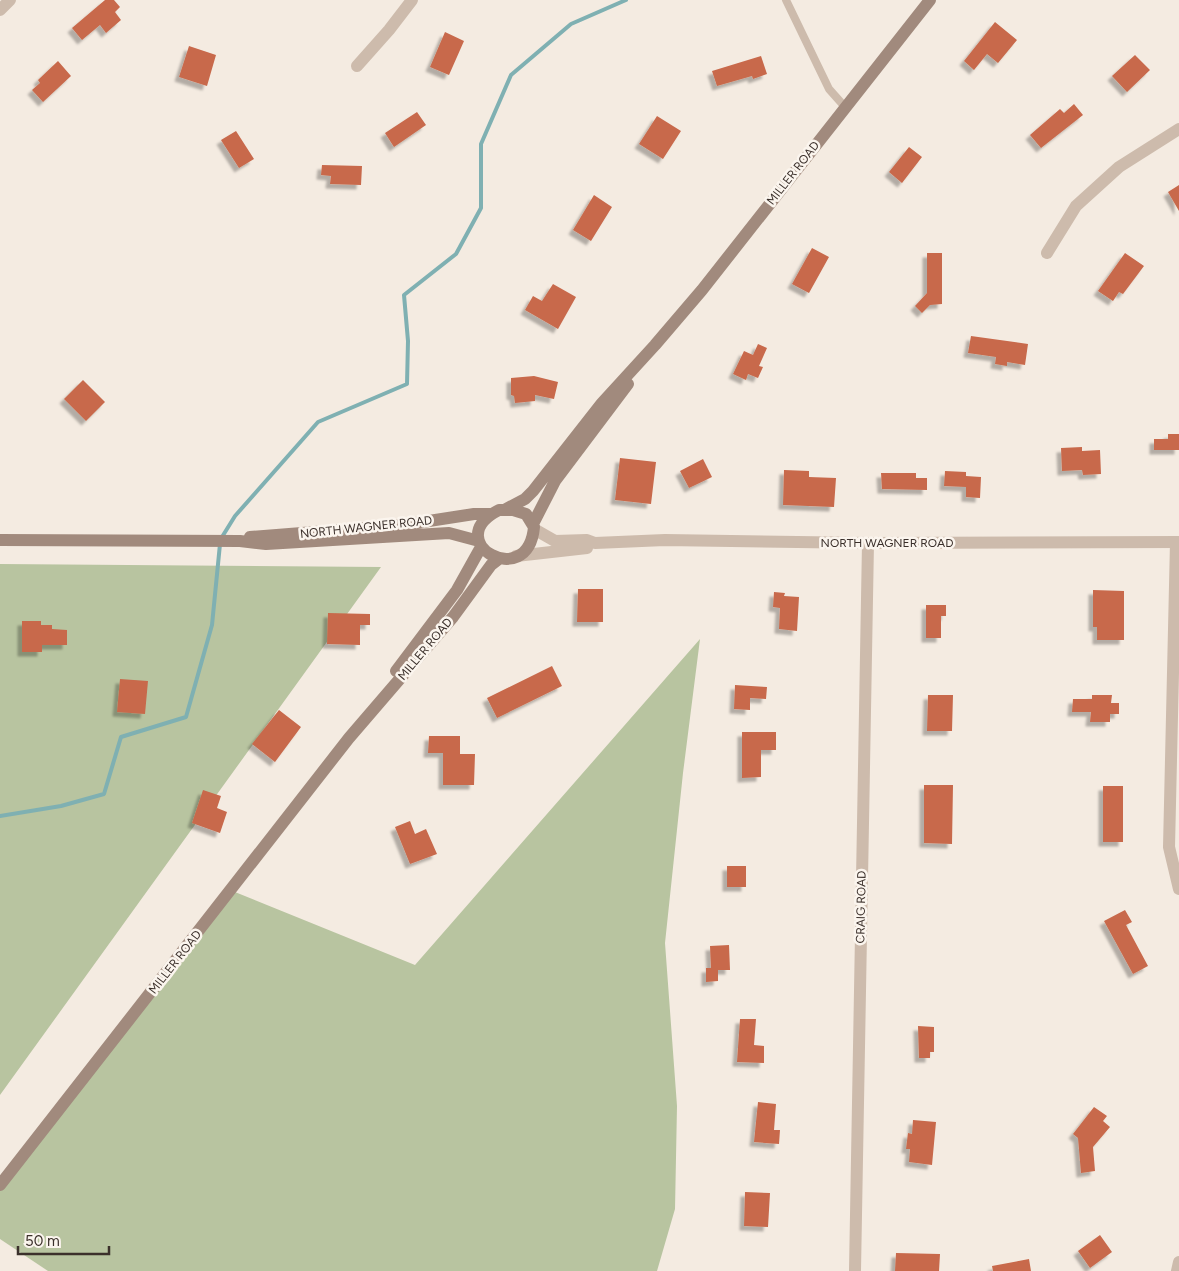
<svg xmlns="http://www.w3.org/2000/svg" width="1179" height="1271" font-family="Figtree,sans-serif">
	<style>
		.green { fill: #b8c4a0 }
		.lines { fill: none; stroke-linecap: round; stroke-linejoin: round }
		.stream { stroke: #7fb0b2; stroke-width: 4 }
		.building { fill: #c8694b; filter: url(#shadow) }
		.service { stroke: #cdbbac; stroke-width: 8 }
		.minor { stroke: #cdbbac; stroke-width: 12 }
		.tertiary { stroke: #cdbbac; stroke-width: 12 }
		.secondary { stroke: #a18a7d; stroke-width: 12 }
		.labels { text-anchor: middle; stroke-width: 5; stroke-linejoin: round; paint-order: stroke }
		.street-label { font-size: 12px; fill: #3b302b; stroke: #fbf5ee }
	</style>
	<defs>
		<filter id="shadow"><feDropShadow dx="-4.5" dy="4.5" stdDeviation="1" flood-color="#0004"/></filter>
	</defs>
	<rect width="100%" height="100%" fill="#f4ebe1"/>
	<path class="green" d="M0,564l381,3 -381,528z
		M700,639l-17,134 -18,170 12,163 -2,103 -18,62h-609l-48,-32v-50l230,-299 185,75z"/>
	<g class="lines">
		<path class="stream" d="M222,537l13,-21 83,-94 89,-38 1,-43 -4,-46 52,-41 25,-46v-64l30,-69 60,-51 55,-24
			M0,816l61,-10 43,-12 17,-57 65,-20 26,-92 8,-81"/>
	</g>
	<path class="building" d="M105,0h9l6,7 -5,5 6,8 -15,13 -6,-8 -18,15 -10,-12z
		M995,22l22,18 -19,23 -11,-9 -13,16 -10,-9z
		M445,32l19,9 -15,34 -19,-8z
		M189,46l27,9 -9,31 -28,-9z
		M1135,55l15,15 -23,22 -15,-16z
		M761,56l6,18 -14,5 -1,-3 -35,10 -5,-15z
		M58,61l13,15 -28,26 -11,-12 8,-7 -2,-3z
		M1074,104l9,11 -42,33 -11,-13 30,-26 4,4z
		M417,112l9,13 -32,22 -9,-14z
		M657,116l24,15 -18,28 -24,-15z
		M236,131l18,28 -15,9 -18,-28z
		M909,147l13,10 -20,26 -13,-11z
		M322,165l40,1 -1,19 -31,-1 1,-8 -10,-1z
		M1179,185v26l-11,-19z
		M594,195l18,12 -21,34 -18,-11z
		M812,248l17,9 -20,36 -17,-9z
		M927,253h15v51l-12,1 -8,8 -7,-7 12,-13z
		M1125,253l19,13 -21,28 -4,-2 -6,9 -15,-10z
		M553,284l23,13 -18,32 -33,-19 8,-14 9,5z
		M971,336l57,8 -3,21 -18,-3v4l-12,-2 1,-7 -28,-4z
		M758,344l9,4 -8,18 4,1 -5,11 -10,-4 -2,6 -13,-6 11,-23 9,4z
		M534,376l24,6 -4,17 -19,-4v6l-20,2 -1,-7 -3,-1v-17z
		M83,380l22,22 -19,19 -22,-22z
		M1168,434h11v16h-25v-11h14z
		M1082,447v4l18,-1 1,24 -18,1 -1,-5 -20,1 -1,-23z
		M620,458l36,4 -5,42 -36,-4z
		M703,459l9,18 -23,11 -9,-17z
		M784,470l25,1v6l27,1 -2,29 -51,-2z
		M945,471l21,1v4l15,1 -1,21 -14,-1v-10l-22,-1z
		M881,473h35v5h11v12l-45,-1z
		M578,589h25v33h-26z
		M1093,590l31,1v49h-27v-13h-4z
		M774,592l11,1 -1,3 15,1 -2,34 -18,-2 1,-21 -7,-1z
		M926,605h20v11h-5v22h-15z
		M328,613l42,1v11h-10v20l-33,-1z
		M22,621h19v4h11v4l15,1v15h-25v7h-20z
		M552,666l10,20 -65,32 -10,-20z
		M120,679l28,2 -3,33 -28,-2z
		M735,685l32,2 -1,12 -16,-1v12l-16,-1z
		M928,695h25l-1,36h-25z
		M1092,695h20l-1,8h8v11h-9v8h-20l1,-10h-19l1,-13h19z
		M279,710l22,17 -26,35 -23,-18z
		M742,732h34v18h-15v27l-19,1z
		M429,736h31v18h15l-1,31h-31v-32h-15z
		M924,785h29l-1,59 -28,-1z
		M1103,786h20v56h-20z
		M203,790l18,6 -4,12 10,4 -7,21 -28,-10z
		M410,821l5,13 11,-5 11,25 -27,10 -15,-37z
		M727,866h19v21h-19z
		M1125,910l7,12 -6,3 22,41 -15,8 -29,-53z
		M729,945l1,25h-12v11l-12,1v-14h5l-1,-22z
		M740,1019h16l-2,26 10,1v17l-27,-1z
		M918,1026l16,1v25h-4v6h-11z
		M758,1102l18,2 -2,26h6l-1,14 -25,-2z
		M1094,1107l13,9 -4,5 7,6 -17,20 2,24 -14,2 -3,-35 -5,-4z
		M913,1120l23,2 -4,43 -23,-3 1,-13h-4l2,-16 4,1z
		M745,1192l25,1 -2,34 -24,-1z
		M1100,1235l12,17 -22,16 -12,-17z
		M896,1253l44,1 -1,17h-44z
		M1029,1259l2,12h-38l-1,-5z"/>
	<g class="lines">
		<path class="service" d="M786,0l43,89 16,18"/>
		<path class="minor" d="M0,10l10,-10
			M357,66l32,-36 23,-30
			M1047,253l29,-47 43,-39 60,-38
			M1176,542l-7,305 10,42
			M855,1271l13,-728
			M1177,1271l2,-9"/>
		<path class="tertiary" d="M534,529l21,12 32,-1 8,3 70,-3 203,3 311,-1
			M516,556l71,-8"/>
		<path class="secondary" d="M506,509l19,-10 8,-8 69,-88 53,-58 47,-55 228,-290
			M499,510h14l13,4 8,13c-6,66 -96,14 -35,-17z
			M533,524l22,-43 73,-97
			M250,537l153,-12 71,-11h18
			M0,540l240,1 26,3 183,-11 30,8
			M396,671l61,-81 24,-43
			M0,1185l349,-447 104,-121 38,-52 9,-7"/>
	</g>
	<g class="labels">
		<g class="street-label">
			<text transform="translate(793 173) rotate(-52)" y="4">MILLER ROAD</text>
			<text transform="translate(366 527) rotate(-6)" y="4">NORTH WAGNER ROAD</text>
			<text x="887" y="547">NORTH WAGNER ROAD</text>
			<text transform="translate(425 649) rotate(-50)" y="4">MILLER ROAD</text>
			<text transform="translate(861 907) rotate(-89)" y="4">CRAIG ROAD</text>
			<text transform="translate(175 962) rotate(-52)" y="4">MILLER ROAD</text>
		</g>
	</g>
	<path d="M18 1246v8h91v-8" fill="none" stroke="#3b302b" stroke-width="2.5"/>
	<text x="25" y="1246" font-size="15" fill="#3b302b" stroke="#fbf5ee" stroke-width="4" paint-order="stroke">50 m</text>
</svg>
